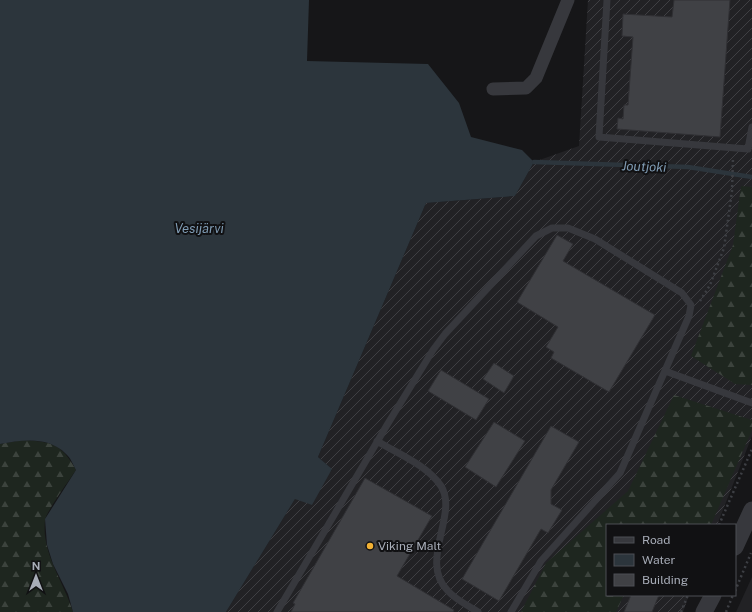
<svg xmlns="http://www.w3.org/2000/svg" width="752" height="612" font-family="'Public Sans',sans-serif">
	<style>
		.built { fill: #222225 }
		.industrial { fill: url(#industrial-furrows) }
		.forest { fill: url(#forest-firs) }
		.water { fill: #2c353c }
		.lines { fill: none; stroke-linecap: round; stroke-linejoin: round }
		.stream { stroke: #2c353c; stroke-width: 4.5 }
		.building { fill: #404145; stroke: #303034 }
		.path { stroke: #3d3f44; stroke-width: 2.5; stroke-dasharray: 2 3; stroke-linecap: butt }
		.service { stroke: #37383d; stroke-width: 7 }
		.minor { stroke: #37383d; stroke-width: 13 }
		.tertiary { stroke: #37383d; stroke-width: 17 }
		.poi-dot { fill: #f2b134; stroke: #111113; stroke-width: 1.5 }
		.labels { text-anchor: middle; stroke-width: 4; stroke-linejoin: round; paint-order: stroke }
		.poi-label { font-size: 12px; fill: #a8adb8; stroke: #111113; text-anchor: start }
		.water-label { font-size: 13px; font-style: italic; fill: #7f9bb3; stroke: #111113 }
	</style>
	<defs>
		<pattern id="industrial-furrows" width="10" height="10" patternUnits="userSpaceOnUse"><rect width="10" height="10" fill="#222225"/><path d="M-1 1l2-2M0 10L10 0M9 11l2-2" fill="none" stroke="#3f3f43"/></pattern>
		<pattern id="forest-firs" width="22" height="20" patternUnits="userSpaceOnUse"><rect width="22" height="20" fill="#1e261f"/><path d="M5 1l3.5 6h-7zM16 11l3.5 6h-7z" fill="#3c433d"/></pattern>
	</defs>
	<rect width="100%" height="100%" fill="#161618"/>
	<path class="built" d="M752,577v35h-16z"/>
	<path class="industrial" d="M588,0h164v436l-35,89h-110v70h82l-6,17h-457l69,-113 37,-29 -14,-13 108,-254 89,-7 19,-34 45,-16z"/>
	<path class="forest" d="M741,186l11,1v198l-17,-1 -44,-28 42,-111z
		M674,395l78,25v10l-41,95h-104v70h17l-8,17h-95l25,-49 82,-72z
		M23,440c29,2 38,3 53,30 -6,9 -30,42 -31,50 -4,33 19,62 28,92h-73v-168z"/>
	<path class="water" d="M0,0h309l-2,61 121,3 31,39 12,34 51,13 12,12 -19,34 -89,7 -108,254 14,12 -20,36 -17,-6 -69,113h-153l-5,-18 -15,-30 -6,-19 -2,-26 31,-49c-3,-5 -5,-12 -10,-16 -18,-18 -43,-14 -66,-10z"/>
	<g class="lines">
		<path class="stream" d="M534,162l154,5 64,10"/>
	</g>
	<path class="building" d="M674,0h56l-10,137 -103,-8 1,-11 5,1 1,-14h4l5,-68 -11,-1 1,-22 49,3z
		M557,235l16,9 -10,17 92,54 -46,77 -58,-34 3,-6 -8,-5 12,-20 -41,-25z
		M494,363l20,13 -10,17 -21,-14z
		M441,370l48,29 -13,21 -48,-29z
		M494,422l31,19 -29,46 -31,-20z
		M551,426l28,16 -28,48v14l11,6 -14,23 -7,-4 -42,72 -37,-22z
		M365,478l67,38 -35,60 57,34 -1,2h-162l4,-8 -2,-1z
		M631,595h28l-7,17h-28z"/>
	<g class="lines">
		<path class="path" d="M700,301l10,-16 14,-37 8,-57 1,-34
			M719,525l33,-76
			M735,591l16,-38
			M681,612l7,-17
			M726,612l7,-17"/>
		<path class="service" d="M607,0l-8,137 149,12 4,-22
			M665,371l87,32
			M377,441c21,13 50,24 64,45 18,28 -23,76 7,105 8,9 21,15 30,21
			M277,612l110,-187 46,-75 12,-16 91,-98 16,-8h16l27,11 87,54 9,12 -2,11 -69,157 -79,88 -30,51"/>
		<path class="minor" d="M493,89l33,-1 10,-10 32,-78"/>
		<path class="tertiary" d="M735,547l17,-37
			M704,612l9,-17"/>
	</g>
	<circle class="poi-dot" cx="370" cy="546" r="4"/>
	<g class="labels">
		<g class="poi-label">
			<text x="378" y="550">Viking Malt</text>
		</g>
		<g class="water-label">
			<text transform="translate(644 166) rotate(2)" y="5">Joutjoki</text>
			<text x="199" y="233">Vesijärvi</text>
		</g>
	</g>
	<rect x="606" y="524" width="130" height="72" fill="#111113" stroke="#4d4f55"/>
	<rect x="614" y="537" width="20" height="6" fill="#37383d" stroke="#4d4f55"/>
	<text x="642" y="544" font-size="12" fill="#a8adb8">Road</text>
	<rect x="614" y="554" width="20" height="12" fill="#2c353c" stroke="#4d4f55"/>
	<text x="642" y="564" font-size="12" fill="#a8adb8">Water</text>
	<rect x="614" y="574" width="20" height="12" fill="#404145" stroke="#4d4f55"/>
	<text x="642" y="584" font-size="12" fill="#a8adb8">Building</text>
	<g transform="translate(36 576)" stroke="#111113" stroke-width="3" paint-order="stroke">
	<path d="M0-3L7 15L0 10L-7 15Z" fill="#a8adb8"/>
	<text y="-6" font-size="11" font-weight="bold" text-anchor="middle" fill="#a8adb8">N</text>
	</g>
</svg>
